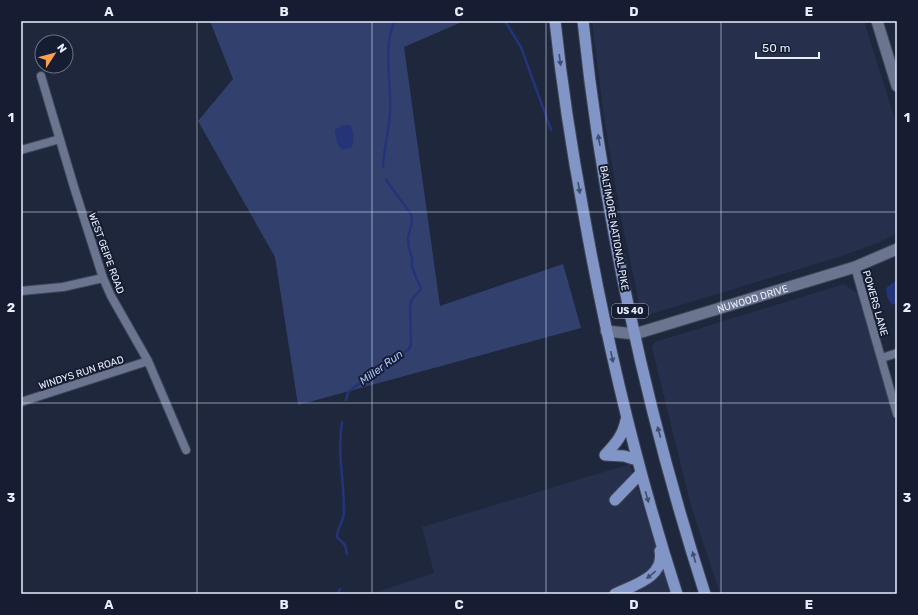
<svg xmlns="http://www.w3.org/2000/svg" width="918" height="615" font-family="Rubik,sans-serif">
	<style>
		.built { fill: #262f4c }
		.green { fill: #32406d }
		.water { fill: #233478 }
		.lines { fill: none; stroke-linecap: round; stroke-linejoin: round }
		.stream { stroke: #233478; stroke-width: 2.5 }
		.minor-casing { stroke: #3f4557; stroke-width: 10 }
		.tertiary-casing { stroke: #3f4557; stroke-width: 13 }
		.primary-casing { stroke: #3f4557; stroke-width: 13 }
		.minor { stroke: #6b758f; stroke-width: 8 }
		.tertiary { stroke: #6b758f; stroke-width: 11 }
		.primary { stroke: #8295c7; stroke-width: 11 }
		.oneway { fill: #414d6e }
		.grid { fill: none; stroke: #e8eefd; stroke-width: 1; stroke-opacity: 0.55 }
		.labels { text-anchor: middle; stroke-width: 4; stroke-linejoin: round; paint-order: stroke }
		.shield { fill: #161d32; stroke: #a9afc0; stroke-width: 1 }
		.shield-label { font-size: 9px; font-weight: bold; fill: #e8eefd }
		.street-label { font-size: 10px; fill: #e8eefd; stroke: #161d32 }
		.water-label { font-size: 11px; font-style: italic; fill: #acc1fe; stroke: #161d32 }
		.neatline { fill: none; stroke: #e8eefd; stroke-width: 1.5 }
		.grid-label { font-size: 13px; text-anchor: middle; font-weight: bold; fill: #e8eefd }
	</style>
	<rect width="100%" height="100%" fill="#1f273d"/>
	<path class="built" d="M592,21h272l33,105v107l-19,10 -39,14 -191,58 -8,-7 -20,-96 -16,-94z
		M844,284l14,10 39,134v166h-177l-29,-88 -39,-158 3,-6z
		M630,464l41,130h-300l63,-21 -12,-46z"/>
	<path class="green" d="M210,21h254l-60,26 36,259 123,-42 18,64 -283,77 -23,-148 -77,-136 35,-42z"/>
	<path class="water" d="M343,125h7c4,6 4,16 2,22l-9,3c-6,-3 -8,-13 -8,-20z
		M897,280v23l-5,2 -5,-8 -1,-9z"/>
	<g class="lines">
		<path class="stream" d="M505,21l16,26 30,83
			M383,167c1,-19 6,-37 7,-55 2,-29 -8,-66 5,-91
			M346,400l2,-8 4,-3 33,-25 23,-14 3,-5 -1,-39 2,-7 9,-10 -9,-22v-9l-3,-10 -1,-10 4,-16 -1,-8 -25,-34
			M342,422c-5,30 2,58 2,89 0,11 -7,16 -7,26l8,8 2,9
			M338,594l2,-5"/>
		<defs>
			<path id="minor" d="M41,76l33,111 29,91 8,18 37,65 38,89
				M21,150l39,-11
				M855,267l42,147
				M21,291l42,-4 40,-9
				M882,358l15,-5
				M21,402l127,-41"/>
			<g id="tertiary">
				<path d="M877,21l20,65"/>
				<path id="s1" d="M606,331l29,3 220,-67 42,-18"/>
			</g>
			<path id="primary" d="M555,21c7,65 17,130 29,194 23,129 53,255 93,379
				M583,21c20,192 63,390 122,573
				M605,455c10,-11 18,-19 21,-35
				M605,455l19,1 13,4
				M615,500l26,-27
				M615,594c19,-9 50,-17 45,-43"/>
		</defs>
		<use href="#minor" class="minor-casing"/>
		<use href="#tertiary" class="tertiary-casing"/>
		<use href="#primary" class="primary-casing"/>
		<use href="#minor" class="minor"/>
		<use href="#tertiary" class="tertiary"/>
		<use href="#primary" class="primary"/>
	</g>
	<defs><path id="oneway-solid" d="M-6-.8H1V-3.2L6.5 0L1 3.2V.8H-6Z"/></defs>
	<g class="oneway">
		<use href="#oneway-solid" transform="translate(560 60) rotate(82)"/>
		<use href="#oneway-solid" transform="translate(599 140) rotate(-100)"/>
		<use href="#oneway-solid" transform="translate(579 188) rotate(80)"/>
		<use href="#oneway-solid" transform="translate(612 357) rotate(78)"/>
		<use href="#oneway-solid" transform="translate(659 432) rotate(-105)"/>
		<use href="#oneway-solid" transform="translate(647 497) rotate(74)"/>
		<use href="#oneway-solid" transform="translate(694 557) rotate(-106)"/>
		<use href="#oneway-solid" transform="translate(651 575) rotate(141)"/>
	</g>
	<path class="grid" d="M197,21v573M372,21v573M546,21v573M721,21v573M21,212h876M21,403h876"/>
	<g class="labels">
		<rect class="shield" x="612" y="304" width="36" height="14" rx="3"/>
		<g class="shield-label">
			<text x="630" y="314">US 40</text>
		</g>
		<g class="street-label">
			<text transform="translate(615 228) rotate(80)" y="4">BALTIMORE NATIONAL PIKE</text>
			<text transform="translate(107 253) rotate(70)" y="4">WEST GEIPE ROAD</text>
			<text dy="4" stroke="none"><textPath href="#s1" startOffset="152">NUWOOD DRIVE</textPath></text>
			<text transform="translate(876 303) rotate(74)" y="4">POWERS LANE</text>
			<text transform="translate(81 372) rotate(-18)" y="4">WINDYS RUN ROAD</text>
		</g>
		<g class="water-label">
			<text transform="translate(381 367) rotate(-36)" y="4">Miller Run</text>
		</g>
	</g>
	<rect width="918" height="615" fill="none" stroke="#161d32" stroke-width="44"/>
	<g transform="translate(54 54) rotate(54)"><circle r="19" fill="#161d32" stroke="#6a7183"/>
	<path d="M0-3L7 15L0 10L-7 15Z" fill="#fa9f4f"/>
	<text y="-6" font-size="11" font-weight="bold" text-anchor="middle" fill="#e8eefd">N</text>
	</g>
	<path d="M756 52v6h63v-6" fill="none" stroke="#e8eefd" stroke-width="2"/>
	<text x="762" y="52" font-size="12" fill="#e8eefd" stroke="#161d32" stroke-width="3" paint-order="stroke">50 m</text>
	<rect x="22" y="22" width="874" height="571" class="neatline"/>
	<g class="grid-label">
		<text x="109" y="16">A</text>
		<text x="284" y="16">B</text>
		<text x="459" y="16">C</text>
		<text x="634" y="16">D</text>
		<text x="809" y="16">E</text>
		<text x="11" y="122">1</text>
		<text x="907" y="122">1</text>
		<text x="11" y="312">2</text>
		<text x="907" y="312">2</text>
		<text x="11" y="502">3</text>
		<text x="907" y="502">3</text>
		<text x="109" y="609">A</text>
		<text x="284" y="609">B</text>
		<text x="459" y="609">C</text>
		<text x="634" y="609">D</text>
		<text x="809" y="609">E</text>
	</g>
</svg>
